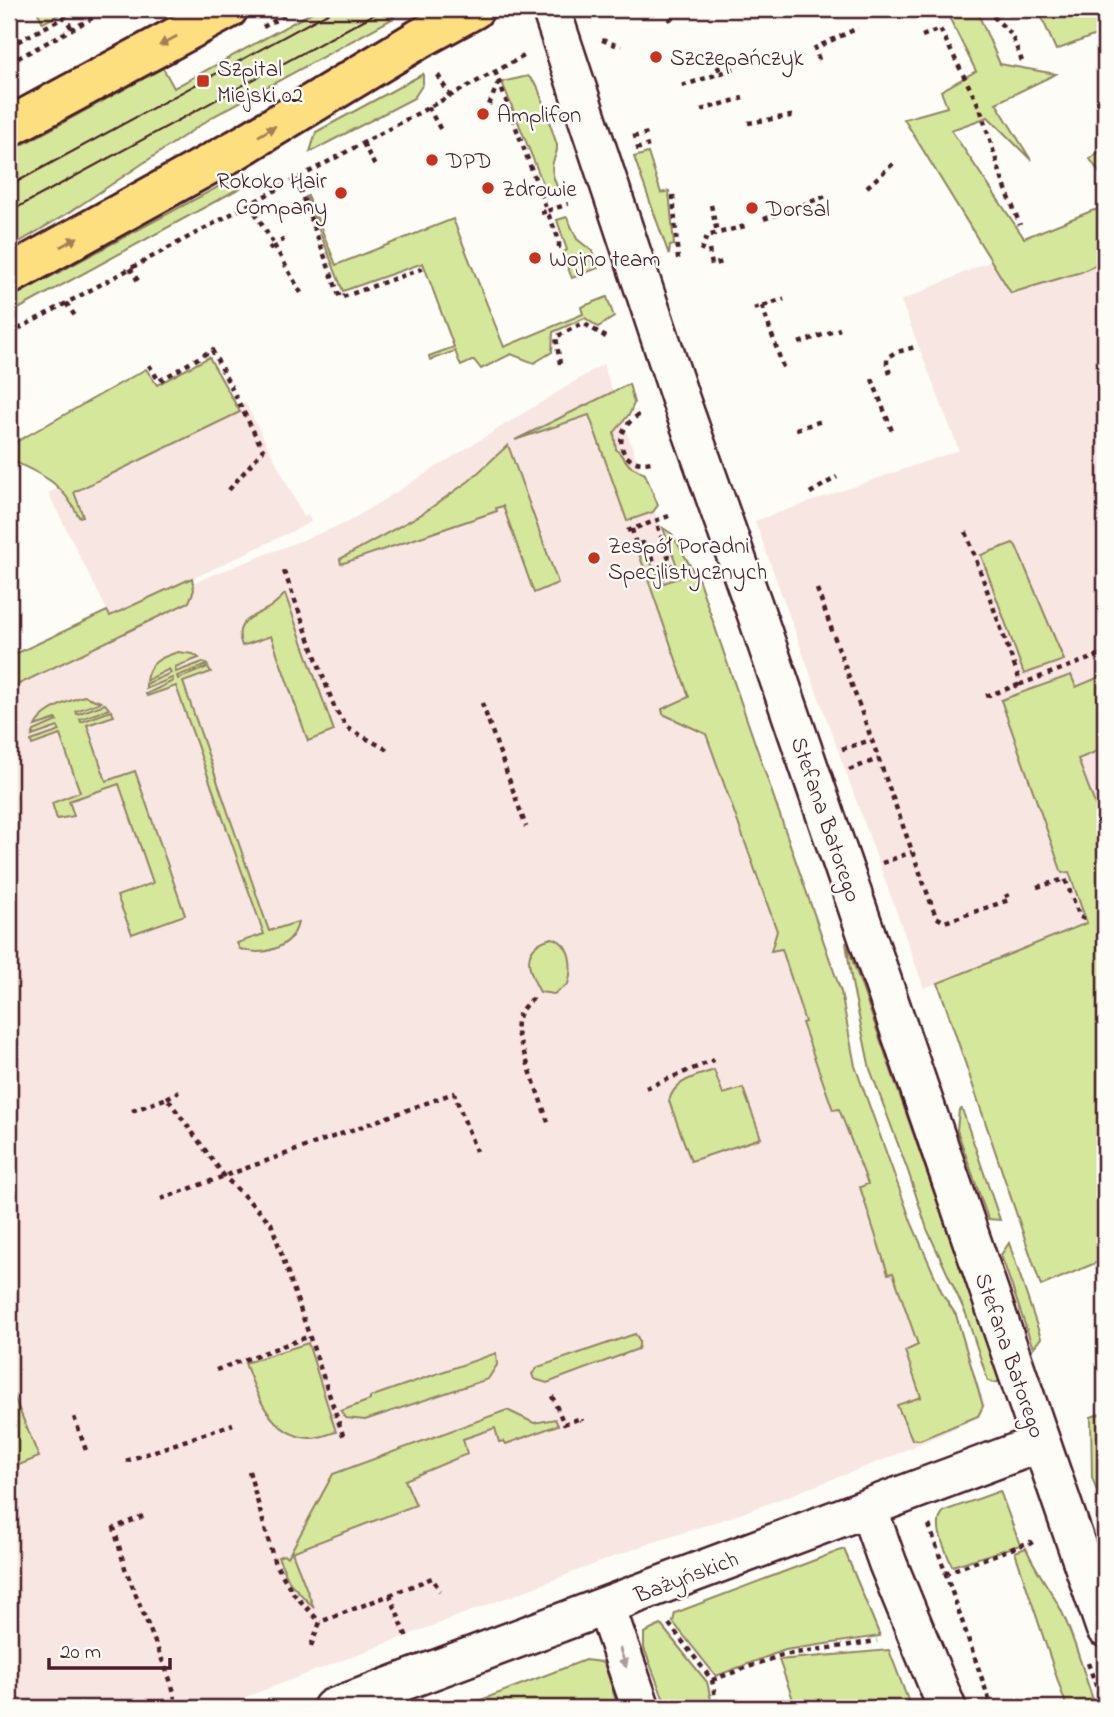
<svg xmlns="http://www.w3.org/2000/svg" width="1114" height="1717" font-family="'Indie Flower',sans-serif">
<rect width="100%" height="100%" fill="#fdfcf7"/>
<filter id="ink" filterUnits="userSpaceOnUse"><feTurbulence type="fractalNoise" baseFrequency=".0143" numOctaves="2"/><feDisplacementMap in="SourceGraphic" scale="14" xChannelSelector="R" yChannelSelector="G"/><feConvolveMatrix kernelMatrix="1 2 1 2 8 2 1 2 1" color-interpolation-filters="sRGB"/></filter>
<g filter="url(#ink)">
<g fill="#f8e6e2">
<polygon points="1064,234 1081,272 1105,261 1105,916 924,988 755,521 959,450 901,301 981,265"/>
<polygon points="603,364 924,1280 956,1319 985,1406 980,1417 881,1461 740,1514 642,1546 217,1708 9,1708 9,657 107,610 48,493 245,402 304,517 308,515 311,522 144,602 346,523"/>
</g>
<g fill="#d5e79b" stroke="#908363" stroke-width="2">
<polygon points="36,9 70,9 43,23"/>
<polygon points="318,9 388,9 394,18 214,116 70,212 9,248 9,152 163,68 174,88"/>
<polygon points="945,9 976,9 1000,64 1056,74 996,103 1031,160 988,117 951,130 1024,238 1094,210 1105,211 1105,261 1081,272 1011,293 904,119 947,107 941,91 976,71"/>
<polygon points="1038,9 1093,9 1102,27 1096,35 1056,50"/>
<polygon points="423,74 423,84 414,98 310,152 316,132"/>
<path d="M528,76L537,85L557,145C558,153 555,155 553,162C550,172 556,183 559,192L548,196L502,82Z"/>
<polygon points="1105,147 1105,173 1101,175 1090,159"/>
<polygon points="648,153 661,193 669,191 674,245 670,246 669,255 634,157"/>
<polygon points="227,182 240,188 9,314 9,299"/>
<polygon points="308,196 336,265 453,219 504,347 583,314 581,307 607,297 614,317 598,327 585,318 553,332 552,352 534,363 511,354 481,369 474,360 461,366 455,351 430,360 429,356 454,347 423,263 343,291 306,197"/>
<polygon points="567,217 577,239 592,251 598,268 572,278 562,253 567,250 557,220"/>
<path d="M209,357L240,412L74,492L83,516L79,517C60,480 44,476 9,459V446L146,369L157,385Z"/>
<polygon points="629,384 634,403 630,413 614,433 616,449 630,466 645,474 658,505 653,512 627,521 589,415 515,440"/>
<polygon points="508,445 558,583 534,593 503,506 496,508 497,511 341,564 340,559 422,514 469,481"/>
<polygon points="663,528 672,534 699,581 841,992 855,1066 912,1224 943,1295 956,1315 983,1406 978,1416 920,1440 912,1439 897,1405 921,1397 905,1351 918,1345 893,1273 888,1274 860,1187 868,1184 839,1109 833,1110 802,1023 805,1022 782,949 771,951 777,931 706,734 663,714 662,709 689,697 638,551 642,550 664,583 681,577"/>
<polygon points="1013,543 1016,546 1064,660 1024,674 981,555"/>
<polygon points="192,578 194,590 189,602 9,689 9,657 107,611 110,616"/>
<path d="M285,594L334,731L308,741L271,636L242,646C233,623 250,618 267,609C274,605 279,600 285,594Z"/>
<path d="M178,652L193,654L199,658L175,667L176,672L203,662L207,665L177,676L178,679L208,667L211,672L183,682L269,931L298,922C293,948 263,957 240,949L237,943L264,934L176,686L147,696L146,694L173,681L172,678L146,689V684L171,673L169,669L146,681C148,662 162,657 178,652Z"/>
<polygon points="1071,675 1076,687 1104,675 1105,677 1105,748 1078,759 1105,831 1105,1259 1041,1286 938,983 1087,923 1069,872 1062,873 1001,700"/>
<path d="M84,696L101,702L76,711L77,714L105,704L109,709L80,719L81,722L111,711L114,716L87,725L106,781L135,771L185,915L132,934L117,896L153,883L119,784L69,801L74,816L57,819L52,803L80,792L60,735L32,745L31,741L60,731L58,727L32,736L34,731L57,721L56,719L35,726C42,710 68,701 84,696Z"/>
<path d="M552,938C572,943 573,968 568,984L554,994L540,992C527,969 520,946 552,938Z"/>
<polygon points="846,942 1000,1381 994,1383 988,1381 966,1314 927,1229 908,1171 870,1069 852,983"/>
<path d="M714,1070L723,1094L743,1088L761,1138L691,1161L669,1101C674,1080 695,1077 714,1070Z"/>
<polygon points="962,1109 1000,1220 988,1219 957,1130 959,1110"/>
<polygon points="1009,1243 1041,1338 1033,1348 1001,1255"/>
<path d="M635,1334C640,1339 640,1343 638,1349L547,1383L534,1379L532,1374L538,1367Z"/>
<path d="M308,1343L336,1432C328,1434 317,1439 309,1438C270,1435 256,1393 245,1363Z"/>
<polygon points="496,1353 497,1365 488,1379 365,1420 346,1418 341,1411 370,1400 370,1397"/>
<polygon points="9,1385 39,1457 14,1467 9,1453"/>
<polygon points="507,1410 534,1423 555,1419 558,1425 506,1444 504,1441 499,1442 495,1428 463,1439 467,1454 405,1480 416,1505 292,1552 314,1608 290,1583 278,1557 283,1555 288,1557 333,1474"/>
<polygon points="1105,1412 1105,1515 1092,1477 1091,1417"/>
<path d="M1000,1491L1020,1545L952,1566C946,1550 931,1525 944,1511Z"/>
<path d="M1026,1548C1035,1570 1050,1588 1061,1610C1076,1641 1084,1676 1096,1708H1067L1015,1552Z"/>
<polygon points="844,1549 880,1636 785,1650 716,1676 673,1622 675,1613"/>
<polygon points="661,1625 707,1682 713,1708 667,1708 644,1648 644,1633"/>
<polygon points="889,1650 911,1708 796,1708 779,1660"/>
<polygon points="585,1660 601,1662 605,1666 616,1701 598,1708 460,1708"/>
</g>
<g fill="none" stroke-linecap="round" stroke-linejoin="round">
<g stroke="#4a1f2b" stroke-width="42">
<g id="minor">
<polyline points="551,9 681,401 756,613 1105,1628"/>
<polyline points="868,1508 888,1564 947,1708"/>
<polyline points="606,1607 641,1708"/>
<polyline points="332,1708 1041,1443"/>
</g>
</g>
<g stroke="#4a1f2b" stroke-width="44">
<g id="primary">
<polyline points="9,127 228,9"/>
<polyline points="9,275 237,149 419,39 474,9"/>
</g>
</g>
<g stroke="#4a1f2b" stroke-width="4.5" stroke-dasharray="5 5" stroke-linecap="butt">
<polyline points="665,9 671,21"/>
<polyline points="592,16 603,9"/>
<polyline points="993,16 1011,34 1022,61"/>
<polyline points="263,27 296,9"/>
<polyline points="922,36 940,29 980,108 1002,179 1020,225"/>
<polyline points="602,40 621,47"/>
<polyline points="9,46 65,17 72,29"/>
<polyline points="713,57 721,73"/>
<polyline points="819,60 815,48 858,28"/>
<polyline points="9,63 109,9"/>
<polyline points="495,71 547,211 568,204"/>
<polyline points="438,75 450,96"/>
<polyline points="682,86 739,67"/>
<polyline points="489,105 498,83"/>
<polyline points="428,107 442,132"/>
<polyline points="701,110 743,98"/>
<polyline points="748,123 796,115"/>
<polyline points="633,137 648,133"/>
<polyline points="363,143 376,168"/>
<polyline points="636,149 649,145"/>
<polyline points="296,179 340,298 424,268"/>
<polyline points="867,187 895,162"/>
<polyline points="673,195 678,259"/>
<polyline points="250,204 274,245 269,249"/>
<polyline points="711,205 717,232"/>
<polyline points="541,213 547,211 559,240 559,247 555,248"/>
<polyline points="764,219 829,195"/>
<polyline points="280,241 284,240"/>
<polyline points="274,245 301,293"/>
<polyline points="709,250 712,265 726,261"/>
<polyline points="701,251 707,236 745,226"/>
<polyline points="130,268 138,281"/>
<polyline points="66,303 75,316"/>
<polyline points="762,306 784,370"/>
<polyline points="754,309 784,299"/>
<polyline points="9,334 524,56"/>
<polyline points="799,343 840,329"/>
<polyline points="560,364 556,337 583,323 606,337"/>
<polyline points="149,365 159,381 212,350 263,450 228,491"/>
<polyline points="890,374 887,364 887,358 894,353 915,347"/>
<polyline points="872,379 892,431"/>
<path d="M639,415C611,430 617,469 651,462"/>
<polyline points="796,429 822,421"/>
<polyline points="810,493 837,477"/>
<polyline points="632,529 636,545 643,543 664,577 674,574 656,521"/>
<polyline points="627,531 669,516"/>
<polyline points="966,532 1021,684 1105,653"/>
<polyline points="284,571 335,709 347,728 388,750"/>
<polyline points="817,589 936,917 945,922 1009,900 1006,894"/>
<polyline points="986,696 1021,684"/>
<polyline points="482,703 526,827"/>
<polyline points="842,749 871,740"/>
<polyline points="849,770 878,759"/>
<polyline points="882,863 912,852"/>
<polyline points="1037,887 1065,879 1080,917 1085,919"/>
<path d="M533,998C521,1009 515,1016 517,1033L549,1125"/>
<polyline points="646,1088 714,1060"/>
<polyline points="167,1098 179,1091"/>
<polyline points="132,1111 167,1098 225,1177 271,1223 344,1438"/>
<polyline points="161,1199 454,1093 476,1151"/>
<polyline points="216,1370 310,1336"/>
<polyline points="552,1396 564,1424 581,1418 582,1421"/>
<polyline points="74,1417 87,1453"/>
<polyline points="126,1461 233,1424"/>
<polyline points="249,1471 274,1561 293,1593 320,1622"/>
<polyline points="143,1516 114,1528 125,1568 169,1677 174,1692 176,1708"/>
<polyline points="929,1525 992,1708"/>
<polyline points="945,1573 1030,1542 1032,1545"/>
<polyline points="390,1595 432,1578 440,1591"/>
<polyline points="669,1624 712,1680 717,1708"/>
<polyline points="311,1646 320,1622 390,1595 408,1640"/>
<polyline points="1088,1663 1104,1708"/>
<polyline points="712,1680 782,1655 877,1641"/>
</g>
<use href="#minor" stroke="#fdfcf7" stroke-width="37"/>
<use href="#primary" stroke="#fedf80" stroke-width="38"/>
<g stroke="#4a1f2b" stroke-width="2">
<polyline points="9,186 335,9"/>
<polyline points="9,212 384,9"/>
</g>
</g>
<defs><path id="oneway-solid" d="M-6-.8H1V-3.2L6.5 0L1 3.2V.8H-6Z" transform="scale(1.75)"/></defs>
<g fill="#a47f56">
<use href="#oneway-solid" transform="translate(168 41) rotate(152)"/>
<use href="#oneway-solid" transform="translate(267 131) rotate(-31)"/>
<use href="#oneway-solid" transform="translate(69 242) rotate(-29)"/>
</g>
<use fill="#ac999b" href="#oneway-solid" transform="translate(623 1658) rotate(71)"/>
</g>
<g fill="#c8321e" stroke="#fdfcf7" stroke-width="2.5">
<circle cx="656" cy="57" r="7"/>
<rect x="196" y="74" width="14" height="14" rx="3.5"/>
<circle cx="483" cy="114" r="7"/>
<circle cx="432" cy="160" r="7"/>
<circle cx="488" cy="188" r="7"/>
<circle cx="341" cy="193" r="7"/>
<circle cx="752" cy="208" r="7"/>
<circle cx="535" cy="258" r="7"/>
<circle cx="594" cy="558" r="7"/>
</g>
<g text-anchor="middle" stroke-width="5" stroke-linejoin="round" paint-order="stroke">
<g font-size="23" fill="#4a1f2b" stroke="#fdfcf7" text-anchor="start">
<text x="670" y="65">Szczepańczyk</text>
<text x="217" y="76">Szpital<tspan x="217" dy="26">Miejski 02</tspan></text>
<text x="497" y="122">Amplifon</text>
<text x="446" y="168">DPD</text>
<text x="327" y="188" text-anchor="end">Rokoko Hair<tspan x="327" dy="26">Company</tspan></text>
<text x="502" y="196">Zdrowie</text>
<text x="766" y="216">Dorsal</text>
<text x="549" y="266">Wojno team</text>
<text x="608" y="553">Zespół Poradni<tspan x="608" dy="26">Specjlistycznych</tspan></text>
</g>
<g font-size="23" fill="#4a1f2b" stroke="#fdfcf7">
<text transform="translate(827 819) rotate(71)" y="8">Stefana Batorego</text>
<text transform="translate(1011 1355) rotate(71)" y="8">Stefana Batorego</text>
<text transform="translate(686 1576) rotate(-21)" y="8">Bażyńskich</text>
</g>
</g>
<rect width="1114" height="1717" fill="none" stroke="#fdfcf7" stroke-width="35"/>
<rect x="18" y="18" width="1079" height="1682" fill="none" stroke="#4a1f2b" stroke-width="2.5" filter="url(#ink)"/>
<path d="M49 1658v10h121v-10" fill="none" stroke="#4a1f2b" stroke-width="3.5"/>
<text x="60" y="1658" font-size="21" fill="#4a1f2b" stroke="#fdfcf7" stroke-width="5" paint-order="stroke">20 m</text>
</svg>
